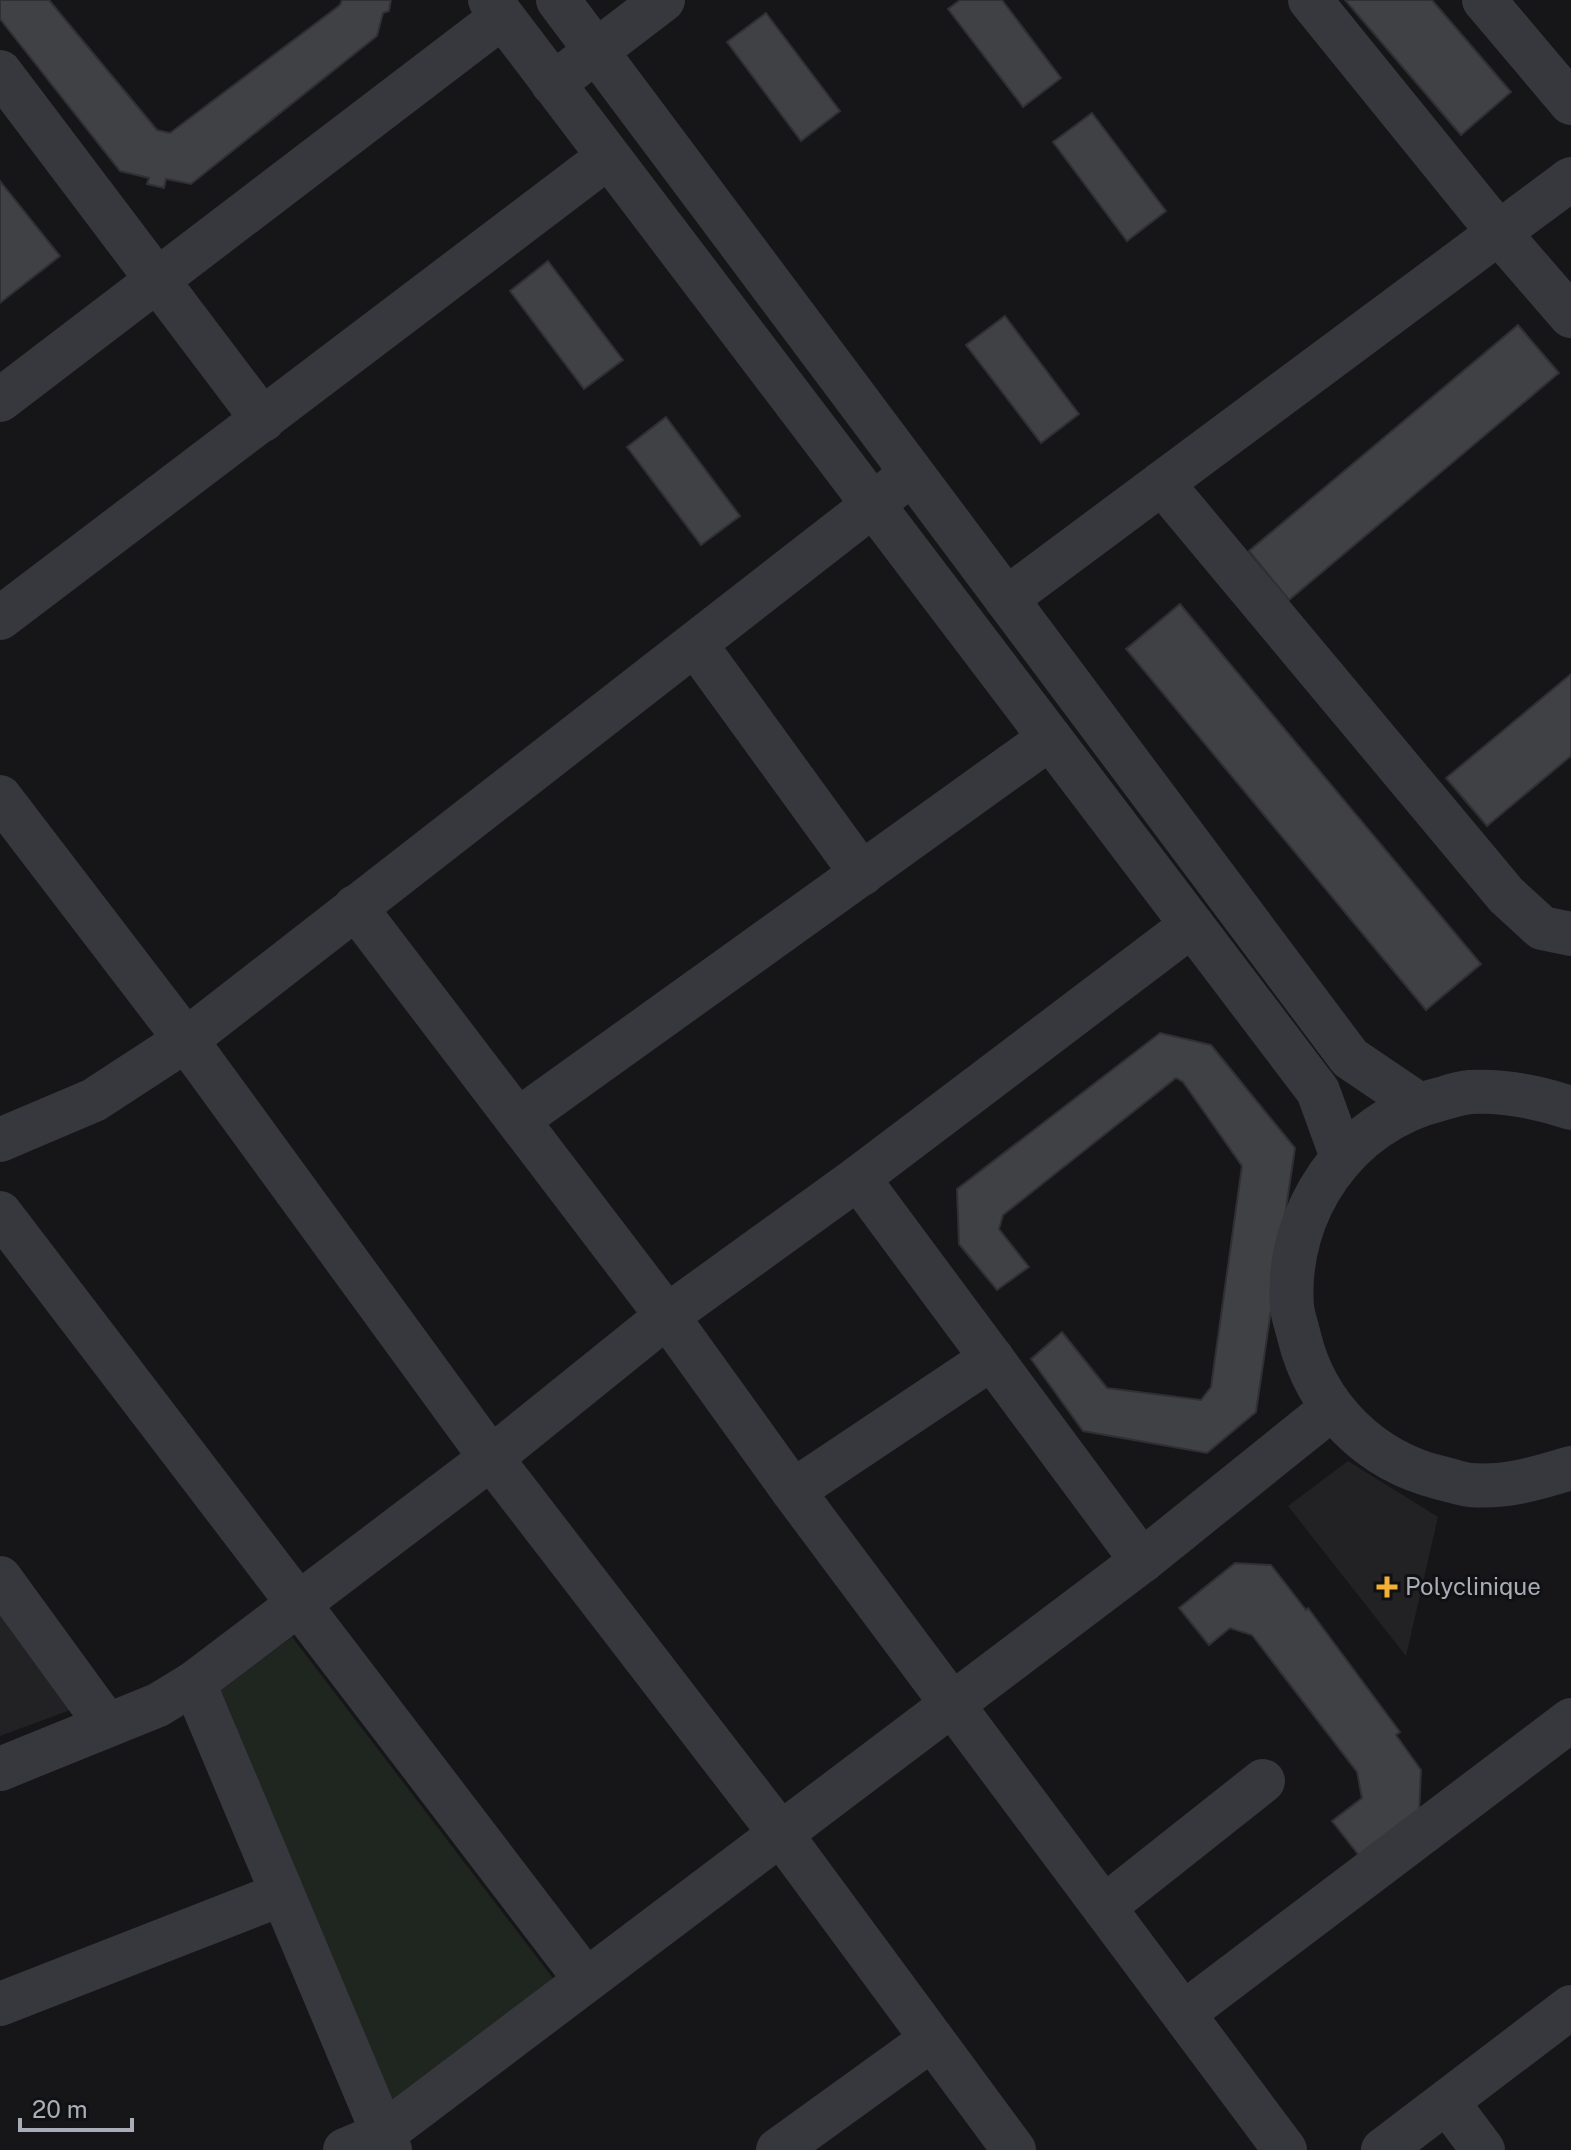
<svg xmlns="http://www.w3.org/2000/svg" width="1571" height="2150" font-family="'Public Sans',sans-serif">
<rect width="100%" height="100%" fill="#161618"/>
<g fill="#222225">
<polygon points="1348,1461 1438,1517 1406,1656 1288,1506"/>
<polygon points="0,1614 73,1709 0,1736"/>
</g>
<polygon fill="#1e261f" points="292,1637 555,1981 392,2103 221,1690"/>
<g fill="#404145" stroke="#303034" stroke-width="2">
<polygon points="0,0 49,0 157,130 170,133 340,5 342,0 391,0 389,11 383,13 377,36 191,184 166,179 164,188 147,184 149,178 120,171 0,19"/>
<polygon points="960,0 1002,0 1061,78 1023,107 948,9"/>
<polygon points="1345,0 1432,0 1511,92 1461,135"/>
<polygon points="766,13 840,111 801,141 727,42"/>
<polygon points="1092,113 1166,211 1127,241 1053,142"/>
<polygon points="0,181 60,256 0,303"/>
<polygon points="548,261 623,360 584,389 510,291"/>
<polygon points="1005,316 1079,414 1041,443 966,345"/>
<polygon points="1518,325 1559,373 1289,600 1249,551"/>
<polygon points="666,417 740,516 701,545 627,447"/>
<polygon points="1180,604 1481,964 1426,1010 1126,649"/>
<polygon points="1571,674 1571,756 1487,826 1446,778"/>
<polygon points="1160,1033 1211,1045 1295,1148 1256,1412 1207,1453 1083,1431 1031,1359 1062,1332 1107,1388 1201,1400 1211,1387 1242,1166 1183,1082 1176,1078 1003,1215 999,1229 1029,1267 997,1290 959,1244 957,1189"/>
<polygon points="1235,1563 1271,1565 1306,1610 1308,1608 1400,1732 1396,1735 1421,1770 1419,1814 1365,1863 1332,1821 1362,1798 1357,1772 1252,1635 1230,1628 1209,1645 1179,1608"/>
</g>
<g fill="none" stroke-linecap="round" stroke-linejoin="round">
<g stroke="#37383d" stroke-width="44">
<polyline points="1310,0 1499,233 1571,316"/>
<polyline points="1484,0 1571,103"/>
<polyline points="0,72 263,420"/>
<polyline points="553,84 663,0"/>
<polyline points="0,400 502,17"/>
<polyline points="1162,483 1506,895 1542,928 1571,934"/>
<polyline points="1006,599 1571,179"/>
<polyline points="0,618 608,157"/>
<polyline points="695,644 862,874"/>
<polyline points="0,797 186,1040 491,1458 780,1833 1014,2150"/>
<polyline points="355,907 667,1316 793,1491 1285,2150"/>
<polyline points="518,1120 1050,738"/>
<polyline points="0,1140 94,1100 186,1040 873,505 911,473"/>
<polyline points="858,1178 1142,1561"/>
<polyline points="0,1213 586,1980"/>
<polyline points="793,1491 992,1358"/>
<polyline points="0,1578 107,1725"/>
<polyline points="194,1683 390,2150"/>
<polyline points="0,1769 158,1705 194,1683 491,1458 667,1316 858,1178 1192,925"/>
<polyline points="1104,1907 1263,1781"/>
<polyline points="0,2004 282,1894"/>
<polyline points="1184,2013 1571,1720"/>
<polyline points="1447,2102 1483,2150"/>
<polyline points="345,2150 383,2134 1142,1561 1331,1409"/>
<polyline points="778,2150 932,2039"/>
<polyline points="1383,2150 1571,2007"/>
</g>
<g stroke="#37383d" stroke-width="44">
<polyline points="490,0 1318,1091 1342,1157"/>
<polyline points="558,0 1350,1058 1418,1104"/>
<path d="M1571,1108C1538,1097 1505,1090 1470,1092C1460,1093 1450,1096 1441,1099C1347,1121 1285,1212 1292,1307C1293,1317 1297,1327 1299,1336C1316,1407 1370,1461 1441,1478C1450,1480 1461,1484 1470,1485C1506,1488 1538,1478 1571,1468"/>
</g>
</g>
<path fill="#f2b134" stroke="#111113" stroke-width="3" d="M1383 1575h8v8h8v8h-8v8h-8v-8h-8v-8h8z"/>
<g text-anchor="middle" stroke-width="6" stroke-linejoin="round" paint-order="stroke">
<g font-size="24" fill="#a8adb8" stroke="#111113" text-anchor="start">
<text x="1405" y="1595">Polyclinique</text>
</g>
</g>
<path d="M20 2118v12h112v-12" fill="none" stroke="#a8adb8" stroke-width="4"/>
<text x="32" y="2118" font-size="24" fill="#a8adb8" stroke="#111113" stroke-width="6" paint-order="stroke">20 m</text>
</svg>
